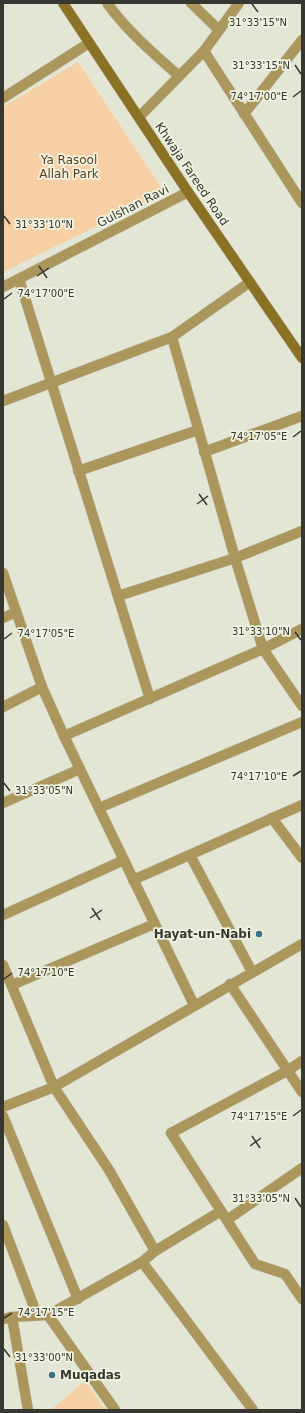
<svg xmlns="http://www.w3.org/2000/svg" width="305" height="1413" font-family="'DejaVu Sans',sans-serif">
<rect width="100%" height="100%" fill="#e4e6d5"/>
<g fill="#f7cfa4">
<polygon points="78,62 165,193 3,272 3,107"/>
<polygon points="85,1381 106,1410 51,1410"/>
</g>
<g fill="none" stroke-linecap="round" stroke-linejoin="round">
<g stroke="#c1c3b4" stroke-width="11">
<g id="minor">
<path d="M107,3C127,31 153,53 179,76"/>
<polyline points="191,3 219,30"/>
<polyline points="204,51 302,203"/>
<polyline points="3,98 89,43"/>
<polyline points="244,114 302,40"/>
<polyline points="139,117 204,51 239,3"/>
<polyline points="19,279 150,699"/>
<polyline points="172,337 235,558 263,649 302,706"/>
<polyline points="3,401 172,337 250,282"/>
<polyline points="204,452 302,416"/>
<polyline points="78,471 198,430"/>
<polyline points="3,573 42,687 64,736 194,1005"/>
<polyline points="118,596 235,558 302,531"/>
<polyline points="3,618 16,612"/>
<polyline points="3,707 42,687"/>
<polyline points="64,736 263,649 302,629"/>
<polyline points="3,803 80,769"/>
<polyline points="99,808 302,722"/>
<polyline points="272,818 302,858"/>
<polyline points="190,855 252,972"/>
<polyline points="133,880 302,805"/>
<polyline points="3,915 124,860"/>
<polyline points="3,965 54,1087 109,1170 155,1251"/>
<polyline points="230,984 302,1092"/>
<polyline points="12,985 154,924"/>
<polyline points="302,1061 287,1071 171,1133 255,1264 285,1274 302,1299"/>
<polyline points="3,1116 78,1299"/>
<polyline points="227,1220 302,1168"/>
<polyline points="3,1225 37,1315"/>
<polyline points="142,1262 168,1296 253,1410"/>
<polyline points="48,1315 115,1410"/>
<polyline points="12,1317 28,1410"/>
<polyline points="3,1319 12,1317 48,1315 142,1262 155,1251 221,1211"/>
</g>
</g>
<g stroke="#c1c3b4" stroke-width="11">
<g id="tertiary">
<polyline points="3,287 188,192"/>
<polyline points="3,1107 54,1087 302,944"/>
</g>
</g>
<g stroke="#c1c3b4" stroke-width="11">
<polyline id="secondary" points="63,3 188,192 302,358"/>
</g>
<use href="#minor" stroke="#ab975b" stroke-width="10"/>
<use href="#tertiary" stroke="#ab975b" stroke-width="10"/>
<use href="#secondary" stroke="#8a7123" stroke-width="10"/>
</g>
<path fill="none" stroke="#363730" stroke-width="1.5" d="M252,4L258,12M295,65L301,74M293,97L301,91M4,216L10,224M39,266L47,278M37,276L49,268M4,299L12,293M293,437L301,431M199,494L207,505M197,504L208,496M295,632L301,640M4,639L12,633M293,776L301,771M4,783L10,791M92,908L100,920M90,918L102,910M4,979L12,973M293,1116L301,1110M252,1136L260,1148M250,1146L261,1138M295,1198L301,1207M4,1318L12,1313M4,1349L10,1357"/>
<g fill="#367389" stroke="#f1f3e2" stroke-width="1.5">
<circle cx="259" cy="934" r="4"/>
<circle cx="52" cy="1375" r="4"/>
</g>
<g text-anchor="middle" stroke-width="3.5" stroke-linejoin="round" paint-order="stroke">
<g font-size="12" fill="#5a3e1e" stroke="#f1f3e2">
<text x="69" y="164">Ya Rasool<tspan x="69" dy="14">Allah Park</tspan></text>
</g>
<g font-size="12" fill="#363730" stroke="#f1f3e2">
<text transform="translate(192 174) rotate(56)" y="4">Khwaja Fareed Road</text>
<text transform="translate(133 206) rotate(-27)" y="4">Gulshan Ravi</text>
</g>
<g font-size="12" font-weight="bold" fill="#363730" stroke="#f1f3e2" text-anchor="end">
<text x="251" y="938">Hayat-un-Nabi</text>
<text x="60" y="1379" text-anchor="start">Muqadas</text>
</g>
</g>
<g font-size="10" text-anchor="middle" fill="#363730" stroke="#f1f3e2" stroke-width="3.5" stroke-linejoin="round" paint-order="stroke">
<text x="258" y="26">31°33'15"N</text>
<text x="261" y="69">31°33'15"N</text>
<text x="259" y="100">74°17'00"E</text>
<text x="44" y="228">31°33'10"N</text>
<text x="46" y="297">74°17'00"E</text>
<text x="259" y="440">74°17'05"E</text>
<text x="261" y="635">31°33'10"N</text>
<text x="46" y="637">74°17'05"E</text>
<text x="259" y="780">74°17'10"E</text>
<text x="44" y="794">31°33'05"N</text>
<text x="46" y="976">74°17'10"E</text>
<text x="259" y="1120">74°17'15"E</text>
<text x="261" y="1202">31°33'05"N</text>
<text x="46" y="1316">74°17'15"E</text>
<text x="44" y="1361">31°33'00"N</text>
</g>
<rect width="305" height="1413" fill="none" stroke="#363730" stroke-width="8"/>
</svg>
